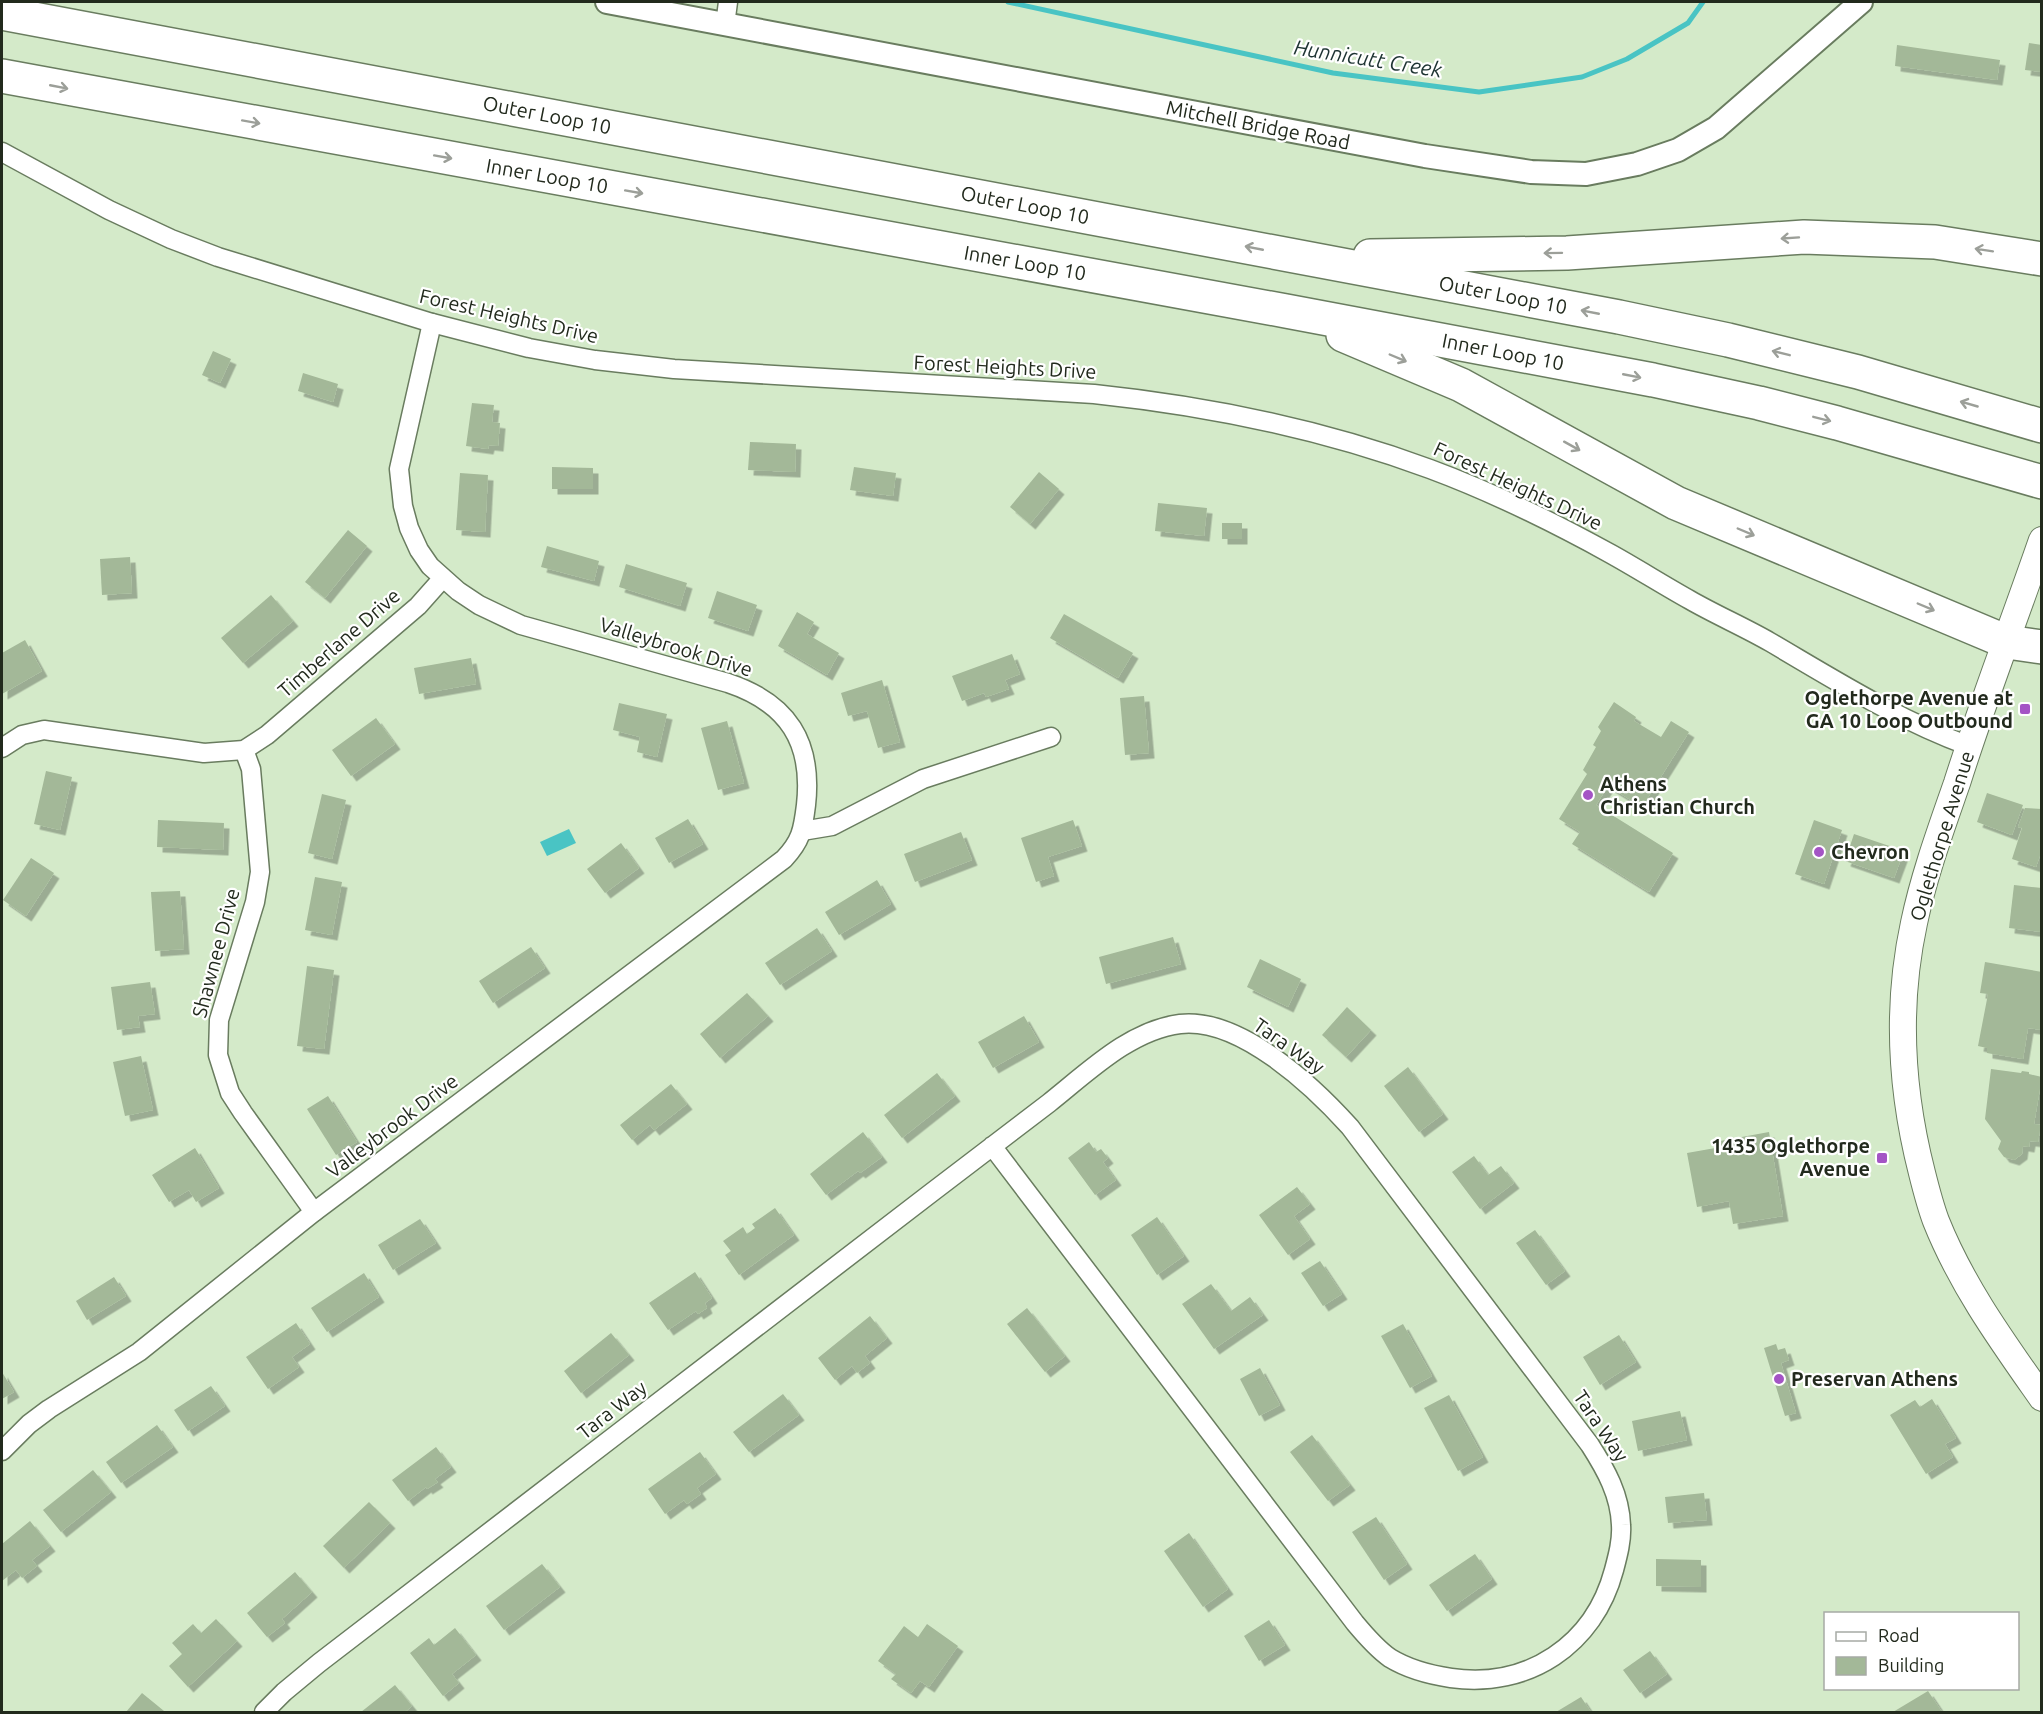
<svg xmlns="http://www.w3.org/2000/svg" width="2043" height="1714" font-family="Ubuntu,sans-serif">
<defs>
<filter id="shadow"><feDropShadow dx="5.5" dy="5.5" stdDeviation="0" flood-color="#0004"/></filter>
</defs>
<rect width="100%" height="100%" fill="#d4eac9"/>
<polygon fill="#49c4c4" points="569,829 576,843 547,856 540,842"/>
<g fill="none" stroke-linecap="round" stroke-linejoin="round">
<polyline stroke="#49c4c4" stroke-width="5" points="1008,2 1333,73 1479,92 1582,77 1627,59 1688,23 1703,2"/>
</g>
<g fill="#a3b898" filter="url(#shadow)">
<polygon points="2029,43 2042,45 2042,72 2025,70"/>
<polygon points="1897,45 2000,60 1997,80 1895,66"/>
<polygon points="213,351 231,359 220,383 202,375"/>
<polygon points="303,373 338,384 333,402 298,391"/>
<polygon points="472,403 494,405 492,422 500,423 498,446 489,445 488,449 466,446"/>
<polygon points="750,442 796,444 795,472 748,470"/>
<polygon points="552,467 593,468 593,489 552,489"/>
<polygon points="854,467 896,473 893,496 850,490"/>
<polygon points="1039,472 1059,489 1030,524 1010,507"/>
<polygon points="460,473 488,475 485,532 456,530"/>
<polygon points="1158,503 1207,508 1204,536 1155,531"/>
<rect x="1222" y="523" width="20" height="16"/>
<polygon points="348,530 367,546 325,598 305,582"/>
<polygon points="547,546 599,561 594,581 541,567"/>
<polygon points="130,557 132,593 102,595 100,559"/>
<polygon points="626,564 687,583 680,606 619,587"/>
<polygon points="717,591 757,605 748,631 708,618"/>
<polygon points="271,595 293,621 243,663 221,638"/>
<polygon points="797,612 814,622 807,634 839,653 827,675 778,646"/>
<polygon points="1064,614 1133,653 1118,678 1050,638"/>
<polygon points="25,640 42,671 2,694 2,653"/>
<polygon points="1012,654 1020,674 1005,680 1009,689 986,697 984,693 962,701 952,676"/>
<polygon points="471,658 476,684 419,694 414,668"/>
<polygon points="882,680 900,742 878,748 867,711 848,716 841,693"/>
<polygon points="1144,696 1149,753 1125,755 1120,698"/>
<polygon points="1614,702 1636,717 1634,721 1661,737 1671,721 1689,732 1642,807 1608,786 1596,805 1673,853 1649,892 1572,844 1580,832 1559,819 1587,774 1583,770 1596,747 1593,745 1601,731 1598,727"/>
<polygon points="619,703 667,714 657,757 637,752 640,737 613,730"/>
<polygon points="376,718 395,744 351,776 332,750"/>
<polygon points="727,721 744,783 718,790 701,728"/>
<polygon points="46,771 72,777 60,830 34,824"/>
<polygon points="1987,793 2023,805 2012,835 1977,822"/>
<polygon points="322,794 346,800 332,859 308,853"/>
<polygon points="2025,808 2042,809 2042,850 2036,867 2012,859 2022,828 2018,827"/>
<polygon points="688,819 703,844 669,863 655,838"/>
<polygon points="158,820 224,823 223,850 157,847"/>
<polygon points="1073,820 1082,846 1048,857 1054,876 1036,882 1021,838"/>
<polygon points="1814,820 1842,830 1824,884 1795,874"/>
<polygon points="961,832 972,860 915,882 904,854"/>
<polygon points="1854,834 1904,851 1894,878 1845,861"/>
<polygon points="621,843 639,868 605,893 587,869"/>
<polygon points="31,858 54,873 26,916 3,900"/>
<polygon points="315,877 342,882 332,935 305,930"/>
<polygon points="877,880 891,904 839,935 825,912"/>
<polygon points="2014,885 2042,888 2042,932 2009,928"/>
<polygon points="180,891 184,949 155,951 151,892"/>
<polygon points="817,928 832,951 780,985 765,963"/>
<polygon points="1173,937 1181,964 1106,984 1099,957"/>
<polygon points="531,947 545,968 493,1003 479,981"/>
<polygon points="1260,959 1301,979 1288,1007 1247,987"/>
<polygon points="1985,962 2042,972 2042,1030 2028,1028 2023,1059 1987,1053 1987,1048 1978,1046 1988,994 1980,993"/>
<polygon points="307,966 334,970 324,1049 297,1046"/>
<polygon points="150,982 155,1014 138,1016 140,1027 117,1030 111,987"/>
<polygon points="747,993 768,1016 720,1058 700,1034"/>
<polygon points="1347,1007 1371,1030 1346,1057 1322,1035"/>
<polygon points="1024,1016 1039,1042 993,1068 978,1042"/>
<polygon points="141,1056 153,1110 125,1116 113,1062"/>
<polygon points="1408,1067 1443,1114 1419,1132 1384,1086"/>
<polygon points="1991,1069 2021,1073 2022,1071 2029,1072 2029,1074 2042,1077 2034,1124 2041,1125 2038,1142 2030,1141 2029,1147 2023,1146 2022,1154 2014,1160 2004,1157 1998,1149 2001,1141 1985,1119"/>
<polygon points="937,1073 955,1096 902,1138 884,1115"/>
<polygon points="671,1084 687,1104 654,1130 650,1125 632,1140 620,1125"/>
<polygon points="328,1096 357,1142 336,1155 307,1109"/>
<polygon points="863,1132 882,1157 860,1173 858,1171 826,1195 810,1174"/>
<polygon points="1769,1132 1783,1216 1733,1224 1729,1201 1697,1207 1687,1153 1721,1147 1720,1141"/>
<polygon points="1089,1142 1096,1152 1101,1149 1108,1158 1103,1162 1116,1180 1095,1195 1068,1158"/>
<polygon points="195,1148 219,1188 196,1202 189,1190 169,1202 152,1175"/>
<polygon points="1474,1156 1488,1175 1501,1166 1514,1183 1480,1209 1452,1172"/>
<polygon points="1297,1187 1310,1204 1294,1216 1310,1239 1288,1255 1259,1215"/>
<polygon points="775,1208 794,1235 739,1275 725,1255 731,1251 723,1241 743,1227 747,1234 755,1228 752,1224"/>
<polygon points="1157,1217 1184,1256 1157,1275 1131,1235"/>
<polygon points="420,1219 436,1243 393,1270 378,1245"/>
<polygon points="1535,1230 1565,1271 1546,1285 1516,1243"/>
<polygon points="1320,1261 1342,1294 1323,1306 1301,1273"/>
<polygon points="695,1272 712,1298 705,1303 707,1308 698,1314 696,1311 668,1330 649,1303"/>
<polygon points="364,1273 379,1297 327,1332 311,1308"/>
<polygon points="114,1277 126,1296 87,1320 76,1301"/>
<polygon points="1211,1284 1231,1311 1250,1297 1263,1315 1214,1349 1182,1304"/>
<polygon points="1027,1308 1065,1356 1045,1372 1007,1324"/>
<polygon points="870,1316 887,1338 865,1356 870,1363 857,1373 852,1366 835,1380 818,1358"/>
<polygon points="296,1323 310,1344 292,1357 299,1367 268,1389 246,1357"/>
<polygon points="1403,1324 1432,1376 1410,1388 1381,1336"/>
<polygon points="611,1333 629,1355 581,1393 564,1371"/>
<polygon points="1619,1335 1636,1362 1600,1385 1583,1357"/>
<polygon points="1776,1344 1778,1350 1785,1348 1789,1360 1781,1363 1796,1413 1785,1416 1764,1348"/>
<polygon points="1260,1368 1280,1405 1259,1416 1240,1379"/>
<polygon points="2,1372 14,1392 2,1399"/>
<polygon points="211,1386 225,1406 188,1431 174,1410"/>
<polygon points="783,1394 799,1415 749,1452 733,1432"/>
<polygon points="1449,1395 1483,1457 1458,1471 1424,1408"/>
<polygon points="1932,1399 1956,1438 1945,1444 1953,1457 1926,1474 1890,1415 1915,1400 1920,1407"/>
<polygon points="1680,1411 1687,1440 1638,1451 1632,1421"/>
<polygon points="157,1425 173,1447 121,1483 106,1462"/>
<polygon points="1312,1435 1350,1485 1328,1501 1290,1452"/>
<polygon points="436,1447 451,1467 435,1479 438,1482 427,1489 426,1487 408,1501 392,1480"/>
<polygon points="700,1452 716,1474 697,1488 701,1494 687,1504 684,1500 665,1514 648,1489"/>
<polygon points="93,1470 111,1492 61,1532 43,1510"/>
<polygon points="1704,1493 1707,1520 1668,1523 1665,1497"/>
<polygon points="369,1502 390,1523 344,1568 323,1546"/>
<polygon points="1376,1517 1407,1564 1384,1580 1352,1532"/>
<polygon points="30,1521 50,1546 32,1560 37,1566 22,1578 16,1570 2,1581 2,1544"/>
<polygon points="1189,1533 1228,1589 1203,1607 1164,1551"/>
<polygon points="1475,1554 1492,1579 1447,1611 1429,1585"/>
<polygon points="1656,1559 1701,1560 1701,1587 1656,1586"/>
<polygon points="542,1564 560,1587 504,1630 486,1606"/>
<polygon points="295,1572 312,1592 282,1619 285,1623 267,1637 247,1613"/>
<polygon points="216,1619 237,1641 188,1687 169,1666 182,1654 172,1643 193,1624 201,1633"/>
<polygon points="1269,1620 1285,1645 1259,1661 1244,1636"/>
<polygon points="927,1624 958,1646 929,1687 920,1681 911,1693 891,1679 896,1674 878,1661 904,1626 918,1637"/>
<polygon points="455,1628 476,1655 452,1674 459,1683 443,1696 410,1653 429,1638 434,1645"/>
<polygon points="1650,1651 1667,1674 1640,1693 1623,1670"/>
<polygon points="395,1685 412,1706 405,1712 361,1712"/>
<polygon points="1928,1691 1942,1712 1893,1712"/>
<polygon points="142,1693 164,1711 163,1712 126,1712"/>
<polygon points="1581,1697 1591,1712 1556,1712"/>
</g>
<g fill="none" stroke-linecap="round" stroke-linejoin="round">
<g stroke="#697c5f" stroke-width="21">
<g id="minor">
<polyline points="725,25 728,2"/>
<path d="M2,152L109,210L171,239L218,257L432,323L529,348L595,360L674,369L1094,394C1208,406 1322,429 1430,469C1492,492 1553,522 1611,554C1638,569 1663,585 1690,600C1716,615 1744,627 1770,642C1835,680 1898,720 1969,746"/>
<polyline points="2,748 22,735 44,730 204,753 244,750 267,735 418,606 442,579"/>
<polyline points="244,750 251,769 260,872 255,902 219,1020 218,1055 230,1093 243,1113 314,1212"/>
<polyline points="802,831 832,826 923,779 1051,737"/>
<path d="M2,1451L29,1424L49,1409L139,1352L314,1212L784,859C801,841 803,830 806,805C813,742 788,703 728,683L521,625L479,605L458,591L430,566L419,550L409,528L403,506L399,469L432,323"/>
<path d="M264,1712L284,1692L319,1663C523,1506 727,1350 931,1193C970,1163 1010,1133 1049,1103C1087,1073 1130,1030 1180,1024C1240,1017 1313,1086 1350,1127L1590,1445C1606,1470 1620,1495 1621,1525C1622,1540 1618,1555 1614,1570C1594,1645 1528,1689 1451,1678C1431,1675 1408,1669 1390,1658C1377,1649 1365,1635 1355,1623L992,1146"/>
</g>
</g>
<g stroke="#697c5f" stroke-width="26">
<polyline id="tertiary" points="607,2 1425,156 1531,172 1586,174 1637,164 1678,150 1716,128 1861,2"/>
</g>
<g stroke="#697c5f" stroke-width="28">
<path id="secondary" d="M2042,540C2014,621 1983,701 1957,783C1941,829 1924,875 1914,923C1896,1006 1901,1091 1922,1173C1926,1189 1930,1205 1936,1221C1962,1286 2002,1341 2042,1398"/>
</g>
<g stroke="#697c5f" stroke-width="36">
<g id="motorway">
<polyline points="2,13 1619,317 1728,340 1858,372 2042,426"/>
<polyline points="2,76 1286,311 1653,380 1759,403 1837,423 2042,482"/>
<polyline points="1370,256 1567,253 1804,237 1935,242 2042,259"/>
<polyline points="1343,335 1461,385 1676,503 2007,642 2042,647"/>
</g>
</g>
<use href="#minor" stroke="#fff" stroke-width="18"/>
<use href="#tertiary" stroke="#fff" stroke-width="22"/>
<use href="#secondary" stroke="#fff" stroke-width="26"/>
<use href="#motorway" stroke="#fff" stroke-width="33"/>
</g>
<defs><path id="oneway-shaft" d="M-6 0H5M1.5-3L5.5 0L1.5 3" fill="none" stroke-width="1.6" stroke-linecap="round" stroke-linejoin="round" transform="scale(1.5)"/></defs>
<g stroke="#9c9f99">
<use href="#oneway-shaft" transform="translate(59 87) rotate(11)"/>
<use href="#oneway-shaft" transform="translate(251 122) rotate(10)"/>
<use href="#oneway-shaft" transform="translate(443 157) rotate(10)"/>
<use href="#oneway-shaft" transform="translate(634 192) rotate(10)"/>
<use href="#oneway-shaft" transform="translate(1790 238) rotate(176)"/>
<use href="#oneway-shaft" transform="translate(1254 248) rotate(-169)"/>
<use href="#oneway-shaft" transform="translate(1984 250) rotate(-171)"/>
<use href="#oneway-shaft" transform="translate(1553 253) rotate(179)"/>
<use href="#oneway-shaft" transform="translate(1590 312) rotate(-169)"/>
<use href="#oneway-shaft" transform="translate(1781 353) rotate(-166)"/>
<use href="#oneway-shaft" transform="translate(1398 358) rotate(23)"/>
<use href="#oneway-shaft" transform="translate(1632 376) rotate(11)"/>
<use href="#oneway-shaft" transform="translate(1969 404) rotate(-164)"/>
<use href="#oneway-shaft" transform="translate(1822 419) rotate(14)"/>
<use href="#oneway-shaft" transform="translate(1572 446) rotate(29)"/>
<use href="#oneway-shaft" transform="translate(1746 532) rotate(23)"/>
<use href="#oneway-shaft" transform="translate(1926 607) rotate(23)"/>
</g>
<g fill="#a454c5" stroke="#fff" stroke-width="2">
<rect x="2019" y="703" width="12" height="12" rx="3"/>
<circle cx="1588" cy="795" r="6"/>
<circle cx="1819" cy="852" r="6"/>
<rect x="1876" y="1152" width="12" height="12" rx="3"/>
<circle cx="1779" cy="1379" r="6"/>
</g>
<g text-anchor="middle" stroke-width="4.5" stroke-linejoin="round" paint-order="stroke">
<g font-size="20" fill="#222a1d" stroke="#fff">
<text transform="translate(547 115) rotate(11)" y="7">Outer Loop 10</text>
<text transform="translate(1258 125) rotate(11)" y="7">Mitchell Bridge Road</text>
<text transform="translate(547 176) rotate(10)" y="7">Inner Loop 10</text>
<text transform="translate(1025 205) rotate(11)" y="7">Outer Loop 10</text>
<text transform="translate(1025 263) rotate(10)" y="7">Inner Loop 10</text>
<text transform="translate(1503 295) rotate(11)" y="7">Outer Loop 10</text>
<text transform="translate(509 316) rotate(13)" y="7">Forest Heights Drive</text>
<text transform="translate(1503 352) rotate(11)" y="7">Inner Loop 10</text>
<text transform="translate(1005 367) rotate(3)" y="7">Forest Heights Drive</text>
<text transform="translate(1518 486) rotate(25)" y="7">Forest Heights Drive</text>
<text transform="translate(339 643) rotate(-41)" y="7">Timberlane Drive</text>
<text transform="translate(676 647) rotate(17)" y="7">Valleybrook Drive</text>
<text transform="translate(1942 836) rotate(-73)" y="7">Oglethorpe Avenue</text>
<text transform="translate(216 953) rotate(-75)" y="7">Shawnee Drive</text>
<text transform="translate(1289 1046) rotate(35)" y="7">Tara Way</text>
<text transform="translate(392 1126) rotate(-37)" y="7">Valleybrook Drive</text>
<text transform="translate(612 1410) rotate(-38)" y="7">Tara Way</text>
<text transform="translate(1601 1426) rotate(56)" y="7">Tara Way</text>
</g>
<g font-size="20" font-weight="bold" fill="#222a1d" stroke="#fff" text-anchor="start">
<text x="2013" y="705" text-anchor="end">Oglethorpe Avenue at<tspan x="2013" dy="23">GA 10 Loop Outbound</tspan></text>
<text x="1600" y="791">Athens<tspan x="1600" dy="23">Christian Church</tspan></text>
<text x="1831" y="859">Chevron</text>
<text x="1870" y="1153" text-anchor="end">1435 Oglethorpe<tspan x="1870" dy="23">Avenue</tspan></text>
<text x="1791" y="1386">Preservan Athens</text>
</g>
<g font-size="21" font-style="italic" fill="#1d3332" stroke="#fff">
<text transform="translate(1368 59) rotate(9)" y="7">Hunnicutt Creek</text>
</g>
</g>
<rect width="2043" height="1714" fill="none" stroke="#222a1d" stroke-width="6"/>
<rect x="1824" y="1612" width="195" height="78" fill="#ffffff" stroke="#a7aaa5" stroke-width="1.5"/>
<rect x="1836" y="1632" width="30" height="9" fill="#ffffff" stroke="#a7aaa5" stroke-width="1.5"/>
<text x="1878" y="1642" font-size="18" fill="#222a1d">Road</text>
<rect x="1836" y="1657" width="30" height="18" fill="#a3b898" stroke="#a7aaa5" stroke-width="1.5"/>
<text x="1878" y="1672" font-size="18" fill="#222a1d">Building</text>
</svg>
